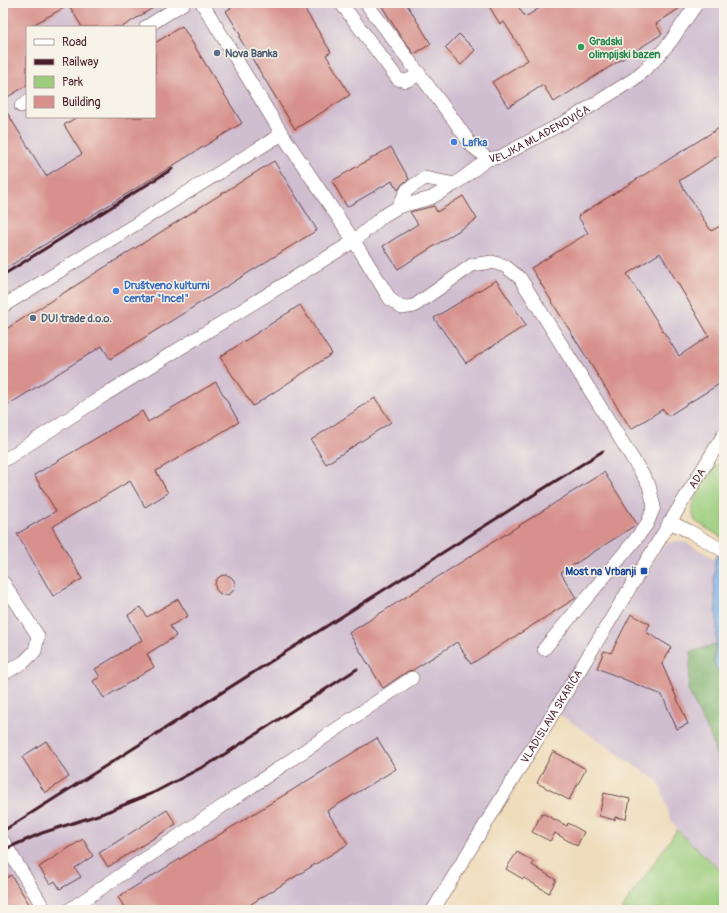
<svg xmlns="http://www.w3.org/2000/svg" width="727" height="913" font-family="Pangolin,sans-serif">
<rect width="100%" height="100%" fill="#f7f3e8"/>
<filter id="ink" filterUnits="userSpaceOnUse"><feTurbulence type="fractalNoise" baseFrequency=".025" numOctaves="2"/><feDisplacementMap in="SourceGraphic" scale="8" xChannelSelector="R" yChannelSelector="G"/><feConvolveMatrix kernelMatrix="1 2 1 2 8 2 1 2 1" color-interpolation-filters="sRGB"/></filter>
<filter id="wash" filterUnits="userSpaceOnUse"><feTurbulence type="fractalNoise" baseFrequency=".012" numOctaves="4" result="noise"/><feDisplacementMap in="SourceGraphic" scale="16" xChannelSelector="R" yChannelSelector="G"/><feGaussianBlur stdDeviation="0.9" result="paint"/><feColorMatrix in="noise" values="0 0 0 0 0 0 0 0 0 0 0 0 0 0 0 0 0 1.4 0 .05"/><feComposite in="paint" operator="in"/></filter>
<g filter="url(#wash)">
<rect width="100%" height="100%" fill="#efdcba"/>
<g fill="#cfbdd0" fill-rule="evenodd">
<path d="M3,3H724V434L433,910H3ZM27,27H155V117H27Z"/>
<polygon points="676,541 683,541 715,559 714,582 717,622 716,644 691,652 698,712 710,735 724,777 724,874 677,830 670,817 659,782 559,714 661,549 665,544"/>
</g>
<g fill="#9bcd7d" stroke="#727654">
<path d="M724,454V539L695,521C693,516 692,511 693,506C696,491 715,468 724,454Z"/>
<polygon points="677,830 724,874 724,910 621,910"/>
</g>
<polygon fill="#7cb06c" stroke="#63684c" points="716,644 714,662 724,685 724,777 710,735 698,712 688,690 691,652"/>
<polygon fill="#7cb2eb" stroke="#63688b" points="724,543 724,685 714,662 716,644 717,622 714,582 715,559"/>
<g id="blocks">
<g fill="#d7908b" fill-rule="evenodd">
<polygon points="3,3 161,3 122,27 82,27 69,5 29,27 27,27 27,85 3,100"/>
<polygon points="239,3 301,3 331,52 326,55 350,95 295,129 239,37 241,36 226,11"/>
<polygon points="380,3 406,3 431,44 414,54 397,31"/>
<polygon points="487,3 516,3 525,17 548,3 687,3 656,24 662,34 554,102 543,85 508,107 492,82 528,60 504,22 500,24"/>
<polygon points="182,26 242,123 3,270 3,106 46,176 82,154 64,125 77,117 155,117 155,43"/>
<polygon points="459,34 475,50 461,65 445,48"/>
<path d="M724,125V152L679,181L711,231L724,224V381L668,416L663,409L631,429L531,268L588,233L578,216ZM660,253L709,336L679,356L627,274Z"/>
<polygon points="391,147 409,179 402,184 398,190 392,181 347,207 332,181"/>
<polygon points="274,161 317,230 110,359 102,346 3,408 3,331"/>
<polygon points="463,196 477,219 398,269 383,246 418,224 410,212 434,206 437,212"/>
<polygon points="496,280 526,325 466,363 434,318"/>
<polygon points="300,305 332,354 253,406 220,357"/>
<polygon points="216,382 239,422 156,471 168,493 145,507 130,481 52,527 82,579 53,596 17,534 56,511 34,475 142,411 148,422"/>
<polygon points="375,398 391,422 326,464 311,440"/>
<polygon points="604,472 637,524 561,573 576,598 471,664 457,642 413,670 408,671 383,688 349,633"/>
<circle cx="225" cy="585" r="10"/>
<polygon points="178,599 188,616 170,626 176,636 147,654 154,667 104,698 93,681 100,677 95,669 142,640 128,615 141,607 147,617"/>
<polygon points="631,614 650,624 646,632 671,647 662,664 688,724 677,729 662,695 597,668 604,651 611,653"/>
<polygon points="377,738 396,769 327,811 348,844 251,904 254,910 126,910 118,897"/>
<polygon points="46,741 69,777 45,793 22,757"/>
<polygon points="553,751 586,769 569,800 537,783"/>
<polygon points="604,793 630,799 626,819 615,817 615,820 599,816"/>
<polygon points="167,810 176,824 108,867 99,853"/>
<polygon points="542,813 567,826 568,823 584,832 577,846 555,833 550,841 532,832"/>
<polygon points="83,839 93,856 75,868 81,877 60,889 55,881 50,884 39,867"/>
<polygon points="517,852 534,862 532,865 556,880 549,893 524,878 523,879 506,869"/>
<polygon points="11,875 33,910 3,910 3,880"/>
</g>
</g>
</g>
<g filter="url(#ink)">
<use href="#blocks" fill-opacity="0" stroke="#633b40" stroke-width="1"/>
<g fill="none" stroke-linecap="round" stroke-linejoin="round">
<g stroke="#633b40" stroke-width="14">
<g id="minor">
<polyline points="202,3 282,134"/>
<polyline points="341,3 398,79 405,81 411,79 419,73"/>
<path id="s1" d="M366,3L453,119L472,146L488,159L500,157L574,117L634,79L654,61L671,41L697,3"/>
<polyline points="146,27 184,3"/>
<polyline points="21,106 27,102"/>
<polyline points="398,207 407,190 425,178 455,184"/>
<polyline points="3,306 282,134 354,241 390,299 402,308 414,306 472,265 492,262 505,266 520,278 649,485 654,507 647,524 635,540 544,649"/>
<polyline points="3,461 106,394 354,241 383,216 398,207 431,198 455,184 488,159"/>
<polyline points="669,522 689,531 724,551"/>
<polyline points="3,582 38,636 35,651 24,662 3,674"/>
<polyline points="3,841 45,910"/>
<polyline points="69,910 412,678"/>
<path id="s2" d="M433,910L724,434"/>
</g>
</g>
<use href="#minor" stroke="#fff" stroke-width="13"/>
<g stroke="#4a1f2b" stroke-width="3">
<polyline points="3,275 172,169"/>
<polyline points="3,831 603,451"/>
<polyline points="3,850 42,833 104,813 153,793 214,761 357,669"/>
</g>
</g>
</g>
<circle fill="#2e9e5b" stroke="#f7f3e8" stroke-width="1.5" cx="581" cy="47" r="4"/>
<g fill="#5c6f8a" stroke="#f7f3e8" stroke-width="1.5">
<circle cx="217" cy="53" r="4"/>
<circle cx="33" cy="318" r="4"/>
</g>
<g fill="#3f7fe0" stroke="#f7f3e8" stroke-width="1.5">
<circle cx="454" cy="142" r="4"/>
<circle cx="116" cy="291" r="4"/>
</g>
<rect fill="#1a4fb4" stroke="#f7f3e8" stroke-width="1.5" x="640" y="567" width="8" height="8" rx="2"/>
<g text-anchor="middle" stroke-width="3" stroke-linejoin="round" paint-order="stroke">
<g font-size="11" font-weight="bold" fill="#27864d" stroke="#f7f3e8" text-anchor="start">
<text x="589" y="45">Gradski<tspan x="589" dy="13">olimpijski bazen</tspan></text>
</g>
<g font-size="11" font-weight="bold" fill="#4e5e75" stroke="#f7f3e8" text-anchor="start">
<text x="225" y="57">Nova Banka</text>
<text x="41" y="322">DUI trade d.o.o.</text>
</g>
<g font-size="11" fill="#4a1f2b" stroke="#f7f3e8">
<text dy="4" stroke="none"><textPath href="#s1" startOffset="256">VELJKA MLAĐENOVIĆA</textPath></text>
<text dy="4" stroke="none"><textPath href="#s2" startOffset="506">ADA</textPath></text>
<text dy="4" stroke="none"><textPath href="#s2" startOffset="227">VLADISLAVA SKARIĆA</textPath></text>
</g>
<g font-size="11" font-weight="bold" fill="#366cbe" stroke="#f7f3e8" text-anchor="start">
<text x="462" y="146">Lafka</text>
<text x="124" y="289">Društveno kulturni<tspan x="124" dy="13">centar "Incel"</tspan></text>
</g>
<g font-size="11" font-weight="bold" fill="#164399" stroke="#f7f3e8" text-anchor="end">
<text x="636" y="575">Most na Vrbanji</text>
</g>
</g>
<rect width="727" height="913" fill="none" stroke="#f7f3e8" stroke-width="16"/>
<rect x="26" y="26" width="130" height="92" fill="#f7f3e8" stroke="#b29e9c"/>
<rect x="34" y="39" width="20" height="6" fill="#ffffff" stroke="#b29e9c"/>
<text x="62" y="46" font-size="12" fill="#4a1f2b">Road</text>
<rect x="34" y="59" width="20" height="6" fill="#4a1f2b" stroke="#b29e9c"/>
<text x="62" y="66" font-size="12" fill="#4a1f2b">Railway</text>
<rect x="34" y="76" width="20" height="12" fill="#9bcd7d" stroke="#b29e9c"/>
<text x="62" y="86" font-size="12" fill="#4a1f2b">Park</text>
<rect x="34" y="96" width="20" height="12" fill="#d7908b" stroke="#b29e9c"/>
<text x="62" y="106" font-size="12" fill="#4a1f2b">Building</text>
</svg>
